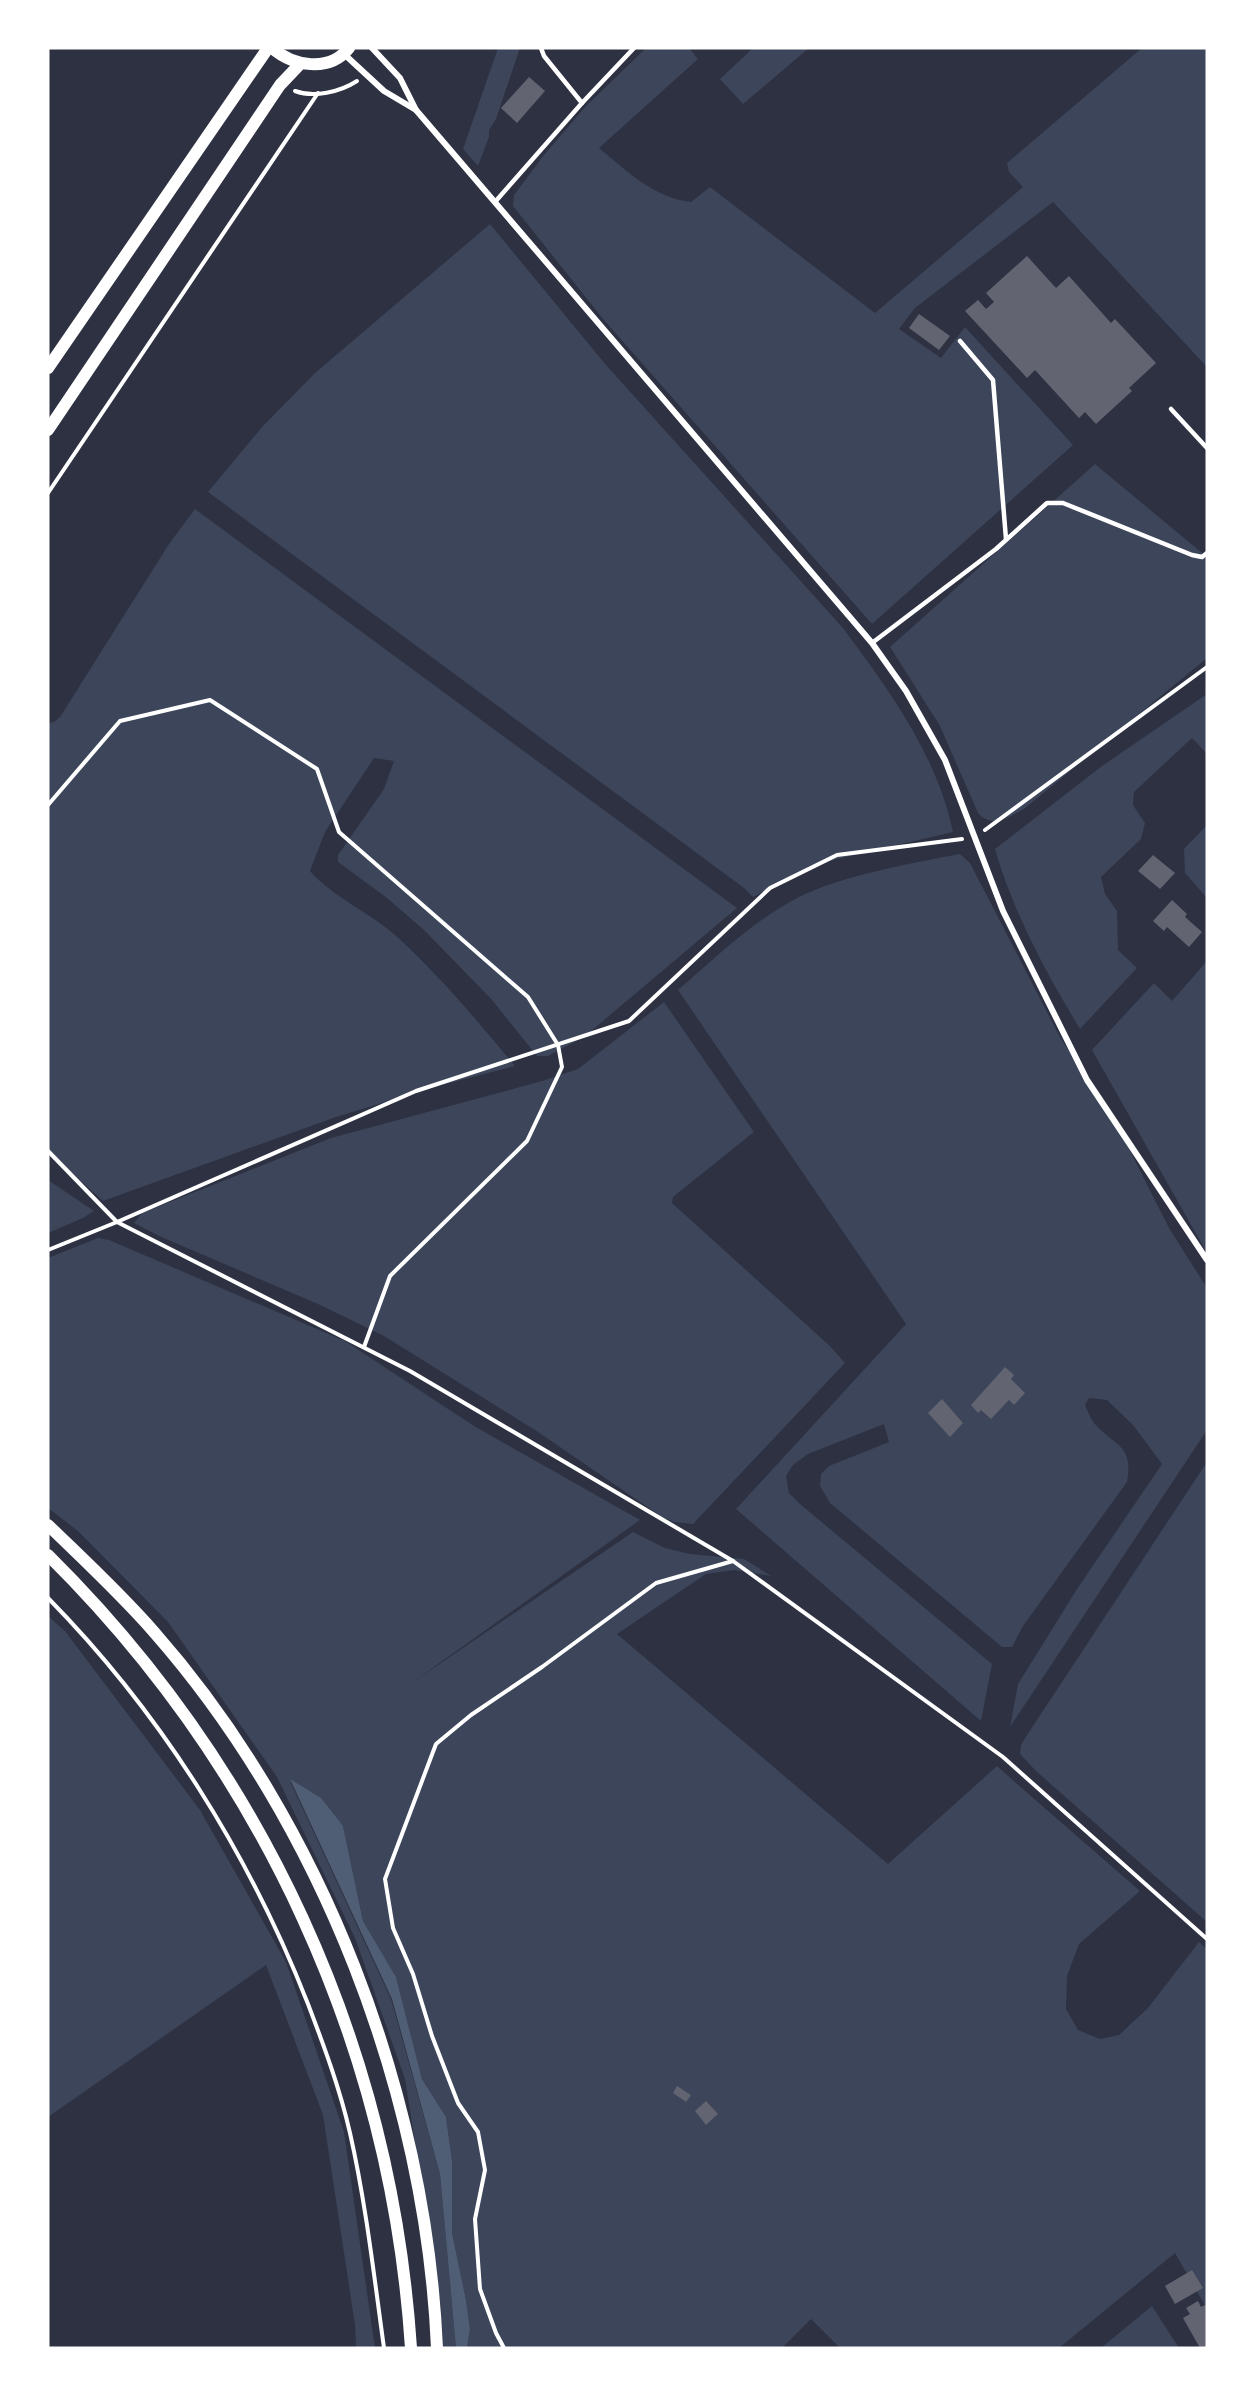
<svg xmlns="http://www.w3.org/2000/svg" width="1255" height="2396" font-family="'Exo 2',sans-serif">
<rect width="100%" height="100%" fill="#2d3142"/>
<g fill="#3c4559">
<polygon points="498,48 520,48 496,119 489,130 489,137 478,166 463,149"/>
<path d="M646,48H689L698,59L599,148C627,171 654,198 691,202L710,187L875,313L1023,187L1009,172L1007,163L1142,48H1207V367L1053,202L915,308L899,329L941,358L965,327L1073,445L872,624L603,319L513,206L514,195L544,155L586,106Z"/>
<polygon points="753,48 809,48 743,104 720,79"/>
<path d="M490,224L606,365L843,628C889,690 937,755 953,832L829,861L798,873L753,897L744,888L208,492L262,427L315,373Z"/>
<path d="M1095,464L1207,557V658L1024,809C1009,817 992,829 978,813L940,726L890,647Z"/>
<path d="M195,509L737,908L584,1037L548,1056H537L492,1000L425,931L387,898L338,862V855L384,789L394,761L374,758L325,832L310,871C333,897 367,911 394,934C438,974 477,1020 515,1066L438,1086L336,1117L103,1201L61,1163L48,1154V723L54,722L60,717L169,544Z"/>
<path d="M1207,694V754L1192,738L1134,792L1133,805L1145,823L1141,839L1101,877L1105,894L1117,911L1118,950L1137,968L1080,1029C1046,973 1013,912 995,849L1102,766Z"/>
<polygon points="1207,825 1207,898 1185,873 1184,849"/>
<path d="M960,854L970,863L1061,1039L1107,1105L1169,1228L1207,1288V1430L1010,1727L1018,1684L1077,1589L1162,1464L1133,1425L1107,1400L1089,1398L1085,1405C1088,1411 1090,1418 1094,1423C1114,1446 1134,1444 1127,1482L1023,1626L1012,1647H1002L830,1503L820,1486L821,1474L829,1466L889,1442L884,1424L808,1454L793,1465L786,1476L789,1493L800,1504L992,1664L981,1721L736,1509L906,1324L678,990C715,958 753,921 797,898C840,876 912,863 960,854Z"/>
<polygon points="1207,961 1207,1253 1092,1050 1154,983 1172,1001"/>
<polygon points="664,1002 754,1132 673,1197 672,1203 830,1346 845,1363 693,1524 674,1522 662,1517 538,1432 384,1336 318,1304 159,1236 134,1223 142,1213 331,1138 542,1081 578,1069"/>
<polygon points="48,1180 94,1211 83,1218 48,1233"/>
<polygon points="98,1238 109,1240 345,1341 474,1426 640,1520 413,1682 633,1532 665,1548 690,1554 744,1559 771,1576 734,1570 706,1574 617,1634 888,1864 997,1766 1016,1783 1140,1891 1079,1944 1067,1976 1066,2009 1078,2030 1100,2039 1119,2035 1148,2008 1199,1942 1207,1949 1207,2309 1175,2253 1059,2348 840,2348 811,2319 782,2348 467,2348 470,2329 466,2300 452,2233 452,2161 446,2117 422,2079 396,1977 363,1921 343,1826 290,1781 391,1999 440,2174 456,2348 443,2348 441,2307 405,2079 355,1938 277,1777 168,1622 78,1531 48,1508 48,1258"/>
<polygon points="1207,1462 1207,1922 1036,1771 1020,1754 1021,1745 1029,1732"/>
<polygon points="48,1616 65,1631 200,1810 286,1962 344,2132 375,2348 356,2348 355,2325 323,2115 266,1965 48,2117"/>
<polygon points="1152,2306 1179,2348 1102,2348 1102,2347"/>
</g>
<polygon fill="#4f5d75" points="290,1779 321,1798 343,1826 363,1921 396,1977 422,2079 446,2117 452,2161 452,2233 466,2300 470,2329 467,2348 456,2348 440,2174 392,1999"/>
<g fill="#626471">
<polygon points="529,77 545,91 517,123 501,108"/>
<polygon points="1027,256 1056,288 1069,276 1111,323 1115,319 1156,363 1129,388 1132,391 1096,424 1085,412 1079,418 1035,370 1027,378 965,311 978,300 986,309 994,302 986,293"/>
<polygon points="919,314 950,336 939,350 909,328"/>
<polygon points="1153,855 1175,873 1160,889 1138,871"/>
<polygon points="1172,900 1187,914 1185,917 1202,932 1189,947 1167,927 1164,931 1153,921"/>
<polygon points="1005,1367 1014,1375 1011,1379 1025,1393 1014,1405 1009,1400 991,1419 981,1410 978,1413 971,1405"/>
<polygon points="942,1399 963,1423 950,1437 928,1413"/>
<polygon points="677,2086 691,2095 686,2102 673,2093"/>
<polygon points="706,2101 718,2114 706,2125 695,2111"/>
<polygon points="1192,2270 1203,2288 1175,2304 1165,2286"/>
<polygon points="1198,2301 1201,2307 1207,2304 1207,2348 1200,2348 1183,2318 1190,2314 1186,2308"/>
</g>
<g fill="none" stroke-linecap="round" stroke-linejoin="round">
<g stroke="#fff" stroke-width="4">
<path d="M295,91C314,98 340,92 357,81"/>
<polyline points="48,493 318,93"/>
<polyline points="48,805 120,721 210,700 317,769 339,832 528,997 558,1045 562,1067 527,1141 390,1276 364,1347"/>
<polyline points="985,830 1207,667"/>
<polyline points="48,1151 117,1222 410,1371 733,1561 1003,1757 1207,1939"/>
<polyline points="48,1250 117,1222 416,1091 629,1021 770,888 837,855 962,839"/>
<path d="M48,1598C162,1714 249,1854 308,2004C324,2046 340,2089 350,2133C366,2204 374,2276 384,2348"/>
<polyline points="504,2348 496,2333 480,2289 475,2219 485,2170 478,2132 458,2103 432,2036 413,1974 393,1928 385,1879 436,1744 471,1715 542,1667 656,1583 733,1561"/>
</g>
<g stroke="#fff" stroke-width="4.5">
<polyline points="582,103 634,48"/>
<polyline points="495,202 582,103 544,56 541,48"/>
<polyline points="960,341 993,380 1006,539"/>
<polyline points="1171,409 1207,448"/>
<polyline points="872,643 996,549 1047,503 1063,503 1192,555 1202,557 1207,553"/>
</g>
<g stroke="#fff" stroke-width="6">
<polyline points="372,48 400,78 416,110 872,643 906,691 945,760 1003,911 1087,1080 1207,1260"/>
<polyline points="344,54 384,91 416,110"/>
</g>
<g stroke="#fff" stroke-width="12">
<path d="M272,48C293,66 329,73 349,48"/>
<polyline points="48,368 268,48"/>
<polyline points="48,430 280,85 300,64"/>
<path d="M48,1525C84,1560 121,1594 154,1632C322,1823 426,2094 437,2348"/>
<path d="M48,1555C263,1768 391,2046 411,2348"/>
</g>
</g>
<rect width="1255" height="2396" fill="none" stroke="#ffffff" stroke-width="99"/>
</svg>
